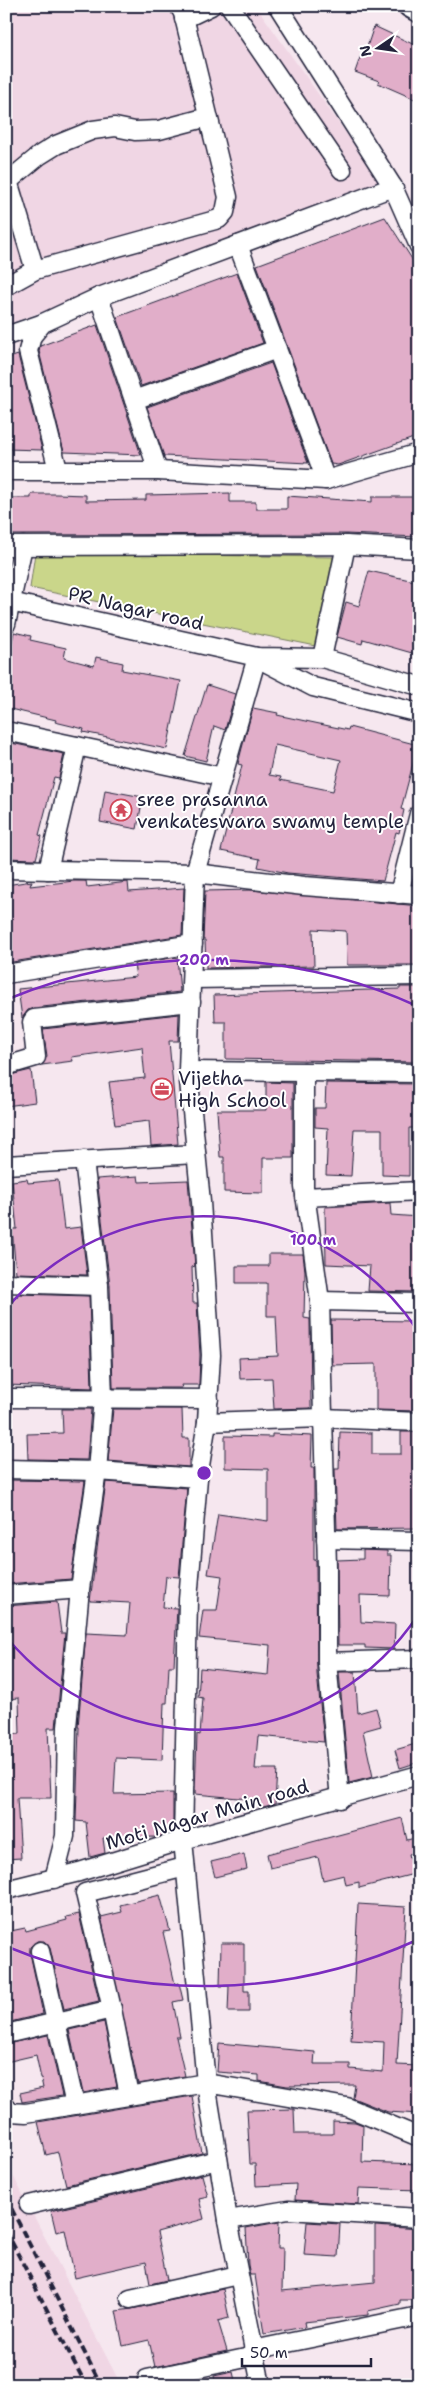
<svg xmlns="http://www.w3.org/2000/svg" width="425" height="2391" font-family="'Shantell Sans',sans-serif">
<rect width="100%" height="100%" fill="#f6e7ef"/>
<filter id="ink" filterUnits="userSpaceOnUse"><feTurbulence type="fractalNoise" baseFrequency=".02" numOctaves="2"/><feDisplacementMap in="SourceGraphic" scale="10" xChannelSelector="R" yChannelSelector="G"/><feConvolveMatrix kernelMatrix="1 2 1 2 8 2 1 2 1" color-interpolation-filters="sRGB"/></filter>
<g filter="url(#ink)">
<g fill="#f0d6e4">
<polygon points="6,6 256,6 382,184 6,325"/>
<polygon points="6,2162 121,2385 6,2385"/>
</g>
<polygon fill="#cad68a" stroke="#767c62" points="35,553 334,557 316,646 30,588"/>
<g fill="#e1aec9" stroke="#22223b" fill-rule="evenodd">
<polygon points="374,26 419,47 419,101 378,83 379,81 355,72 361,55 364,56"/>
<polygon points="385,217 419,270 419,436 338,465 331,464 257,265"/>
<polygon points="237,273 263,343 141,386 117,317"/>
<polygon points="97,325 141,455 64,452 39,351 40,346"/>
<polygon points="18,355 42,450 6,449 6,359"/>
<polygon points="271,363 308,463 164,456 147,407"/>
<polygon points="230,493 230,502 256,502 256,509 287,509 287,496 372,502 372,497 419,497 419,537 346,534 6,535 6,498 31,498 31,494 57,494 86,495 86,501 146,500 146,495"/>
<polygon points="369,571 419,582 419,607 413,629 419,631 419,655 363,639 362,644 337,637 346,602 359,606"/>
<polygon points="14,632 31,636 30,640 66,648 64,658 94,666 96,657 123,663 122,670 181,681 167,749 83,732 84,729 55,722 56,720 6,708 6,684 10,668 7,667"/>
<polygon points="207,685 235,694 225,730 214,726 206,761 185,756"/>
<path d="M253,708L278,713L277,715L348,730L349,727L418,745L401,809L404,810L399,833L396,832L383,881L288,873L258,867L260,859L221,851L242,765L238,764L242,748ZM275,745L341,760L333,791L280,780L281,777L269,775Z"/>
<polygon points="6,742 64,754 59,778 54,777 39,835 42,836 36,859 6,858"/>
<polygon points="105,790 143,797 137,829 100,822"/>
<polygon points="32,881 30,886 74,881 86,881 87,887 128,882 129,892 184,888 182,935 6,963 6,885"/>
<polygon points="251,890 419,906 419,965 347,965 346,931 313,929 314,966 206,968 205,940 203,940 205,891"/>
<polygon points="177,957 180,992 33,1008 28,1010 22,1018 18,989 136,977 134,964"/>
<polygon points="400,987 419,987 419,1062 226,1059 226,1022 215,1022 214,995 400,989"/>
<polygon points="179,1014 178,1041 169,1041 178,1144 151,1146 149,1121 115,1125 109,1082 145,1078 142,1047 72,1057 73,1061 42,1065 47,1056 43,1029"/>
<polygon points="31,1070 35,1102 6,1106 6,1076"/>
<polygon points="266,1082 293,1083 293,1158 263,1158 263,1193 224,1192 224,1157 220,1157 217,1110 266,1110"/>
<polygon points="326,1083 419,1084 419,1128 409,1128 409,1176 382,1175 382,1129 354,1129 351,1176 326,1175 328,1128 315,1127 315,1108 325,1108"/>
<polygon points="138,1176 139,1182 188,1180 195,1266 192,1267 193,1303 197,1303 200,1355 199,1385 181,1385 182,1388 113,1388 110,1285 97,1179"/>
<polygon points="27,1179 28,1183 58,1180 64,1229 81,1227 87,1275 16,1273 12,1229 17,1229 12,1181"/>
<polygon points="390,1203 391,1215 419,1217 419,1292 368,1291 370,1266 326,1264 325,1207"/>
<polygon points="269,1254 303,1254 305,1271 304,1318 310,1319 310,1320 311,1408 274,1409 272,1378 240,1379 239,1358 278,1356 276,1316 267,1316 267,1283 236,1283 236,1266 269,1266"/>
<polygon points="17,1294 89,1296 92,1388 6,1385 6,1297 18,1297"/>
<polygon points="331,1320 419,1321 419,1411 376,1410 376,1364 332,1365"/>
<polygon points="62,1409 91,1409 87,1460 28,1459 27,1434 63,1433"/>
<polygon points="113,1409 182,1409 183,1438 189,1438 189,1467 108,1461"/>
<polygon points="340,1432 372,1433 372,1454 401,1454 401,1432 415,1432 414,1486 419,1486 419,1528 337,1529 335,1469 339,1469"/>
<polygon points="272,1434 312,1436 311,1468 314,1468 314,1560 316,1560 316,1567 317,1674 324,1742 258,1736 255,1769 277,1769 275,1804 259,1808 260,1800 195,1794 197,1734 200,1735 203,1698 198,1697 200,1668 268,1675 270,1645 199,1638 203,1610 217,1610 222,1576 208,1574 218,1514 268,1521 268,1469 225,1468 225,1436 272,1437"/>
<polygon points="6,1480 85,1481 71,1579 6,1584"/>
<polygon points="106,1482 187,1488 179,1577 166,1576 163,1607 177,1608 174,1666 169,1666 167,1703 164,1703 162,1760 116,1758 114,1794 173,1793 173,1832 158,1837 103,1838 105,1853 90,1857 86,1822 76,1821 79,1727 78,1727 86,1633 127,1635 130,1603 90,1601"/>
<polygon points="363,1550 387,1551 387,1555 391,1555 390,1596 360,1595 361,1622 395,1624 394,1649 365,1648 365,1645 338,1645 337,1560 363,1559"/>
<polygon points="57,1602 61,1633 65,1633 56,1728 48,1728 51,1798 17,1798 21,1858 6,1859 6,1735 20,1734 19,1698 6,1699 6,1606"/>
<polygon points="339,1672 355,1672 358,1713 376,1708 381,1726 363,1731 373,1777 349,1783"/>
<polygon points="419,1743 419,1762 400,1768 395,1750"/>
<polygon points="402,1818 407,1840 419,1837 419,1851 409,1854 414,1874 359,1888 359,1882 346,1885 344,1875 323,1880 318,1857 270,1868 267,1854"/>
<polygon points="244,1854 247,1869 215,1877 211,1862"/>
<polygon points="160,1895 170,1931 163,1932 175,1984 179,1983 183,2000 173,2002 180,2037 176,2037 185,2076 138,2084 101,1917 122,1912 120,1905"/>
<polygon points="358,1904 406,1907 397,2065 419,2066 419,2114 388,2112 353,2098 355,2085 287,2086 259,2081 259,2075 217,2072 219,2043 315,2052 314,2064 350,2064 350,2069 383,2072 384,2042 351,2040"/>
<polygon points="79,1914 99,2001 64,2009 50,1948 44,1941 37,1941 30,1947 30,1953 43,2014 6,2023 6,1932 25,1928 26,1931 67,1920 66,1917"/>
<polygon points="221,1943 244,1943 244,1991 249,1991 249,2012 228,2012 229,1986 220,1986"/>
<polygon points="104,2022 117,2087 83,2093 69,2030"/>
<polygon points="48,2035 62,2096 22,2102 20,2093 43,2088 36,2055 6,2062 6,2044"/>
<polygon points="192,2096 202,2153 66,2185 58,2152 46,2155 38,2122"/>
<polygon points="294,2109 295,2134 333,2134 333,2121 355,2122 363,2125 362,2162 419,2164 419,2190 359,2188 358,2204 295,2200 296,2184 256,2186 255,2164 250,2164 247,2110"/>
<polygon points="202,2175 208,2197 199,2199 204,2219 157,2232 167,2280 150,2284 146,2262 75,2278 65,2230 56,2232 51,2211"/>
<polygon points="279,2222 278,2248 283,2248 282,2291 375,2282 375,2226 419,2229 419,2300 400,2300 400,2304 368,2311 368,2315 304,2322 305,2327 264,2334 255,2275 250,2275 248,2265 246,2228"/>
<polygon points="307,2222 340,2224 338,2257 304,2255"/>
<polygon points="223,2289 229,2318 218,2321 227,2351 155,2367 149,2340 123,2346 116,2311 132,2309"/>
<polygon points="233,2372 236,2385 216,2385 214,2376"/>
</g>
<g fill="none" stroke-linecap="round" stroke-linejoin="round">
<g stroke="#22223b" stroke-width="21">
<g id="minor">
<polyline points="230,6 342,170"/>
<polyline points="278,6 393,187 419,246"/>
<polyline points="184,19 211,6"/>
<polyline points="6,174 35,270"/>
<polyline points="6,183 40,155 56,145 93,130 115,127 135,131 159,130 208,117"/>
<polyline points="238,245 326,480"/>
<polyline points="6,286 35,270 219,219 225,212 228,197 183,13 179,6"/>
<polyline points="99,297 158,471"/>
<polyline points="6,336 41,324"/>
<polyline points="134,400 277,349"/>
<polyline points="58,470 28,351 32,336 43,323 99,297 393,187"/>
<polyline points="6,471 158,471 326,480 419,453"/>
<polyline points="6,546 346,545 419,549"/>
<polyline points="6,601 257,657 322,658 419,686"/>
<polyline points="6,624 23,546"/>
<polyline points="257,657 195,873 188,1071 201,1202 211,1355 207,1422 198,1478 188,1600 183,1840 206,2083 228,2220 261,2385"/>
<polyline points="322,658 346,545"/>
<polyline points="259,659 313,687 419,713"/>
<polyline points="6,731 223,777"/>
<polyline points="6,869 195,873 304,886 419,895"/>
<polyline points="48,870 77,746"/>
<polyline points="399,894 419,814"/>
<polyline points="6,974 193,944"/>
<polyline points="192,979 419,976"/>
<polyline points="6,1066 36,1057 32,1022 34,1019 191,1002"/>
<polyline points="188,1071 419,1073"/>
<polyline points="304,1072 304,1187 320,1301"/>
<polyline points="6,1165 196,1154"/>
<polyline points="305,1197 419,1191"/>
<polyline points="6,1283 99,1286"/>
<polyline points="6,1398 209,1399"/>
<polyline points="207,1422 323,1418 419,1422"/>
<polyline points="6,1469 97,1471 198,1478"/>
<polyline points="326,1539 419,1541"/>
<polyline points="6,1595 80,1589"/>
<polyline points="327,1662 419,1659"/>
<polyline points="340,1799 327,1662 327,1567 320,1301 419,1303"/>
<polyline points="54,1879 65,1836 67,1727 80,1589 97,1471 103,1398 99,1286 84,1160"/>
<polyline points="6,1890 79,1872 183,1840 419,1775"/>
<polyline points="40,1951 75,2105"/>
<polyline points="6,2034 112,2009"/>
<polyline points="129,2095 112,2009 85,1893 185,1867"/>
<polyline points="6,2106 11,2112 26,2113 206,2083 347,2107 419,2137"/>
<polyline points="29,2205 218,2160"/>
<polyline points="228,2220 288,2210 419,2218"/>
<polyline points="130,2299 238,2275"/>
<polyline points="253,2350 419,2316"/>
<polyline points="147,2379 255,2356"/>
</g>
</g>
<g stroke="#22223b" stroke-width="26">
<polyline id="major" points="410,6 419,11"/>
</g>
<use href="#minor" stroke="#fff" stroke-width="18"/>
<use href="#major" stroke="#fff" stroke-width="22"/>
<g stroke="#22223b" stroke-width="4" stroke-dasharray="8 4" stroke-linecap="butt">
<polyline points="6,2198 101,2385"/>
<polyline points="6,2231 86,2385"/>
</g>
</g>
</g>
<g fill="none" stroke="#7b2cbf" stroke-width="2.5">
<path d="M418 1615A257 257 0 0 1 7 1638M7 1308A257 257 0 0 1 418 1331"/>
<path d="M417 1940A513 513 0 0 1 8 1947M8 999A513 513 0 0 1 417 1006"/>
</g>
<defs>
<g id="temple-ring" transform="scale(1.125)"><circle r="9.5" fill="#fff" stroke="#d1495b" stroke-width="1.5"/><path d="M0-6L5-2H3V0L6.5 2.5H4V6H1.5V3h-3V6H-4V2.5H-6.5L-3 0V-2H-5Z" fill="#d1495b"/></g>
<g id="office-ring" transform="scale(1.125)"><circle r="9.5" fill="#fff" stroke="#d1495b" stroke-width="1.5"/><path d="M-6-3h4V-5.5h4V-3h4V5H-6ZM-1-4.5V-3h2v-1.5ZM-6 0V1H6V0Z" fill="#d1495b"/></g>
</defs>
<g fill-rule="evenodd">
<use href="#temple-ring" x="121" y="810"/>
<use href="#office-ring" x="162" y="1089"/>
</g>
<g text-anchor="middle" stroke-width="4" stroke-linejoin="round" paint-order="stroke">
<g font-size="19" fill="#22223b" stroke="#fff">
<text transform="translate(136 608) rotate(13)" y="7">PR Nagar road</text>
<text transform="translate(207 1814) rotate(-16)" y="7">Moti Nagar Main road</text>
</g>
<g font-size="19" fill="#22223b" stroke="#fff" text-anchor="start">
<text x="137" y="806">sree prasanna<tspan x="137" dy="22">venkateswara swamy temple</tspan></text>
<text x="178" y="1085">Vijetha<tspan x="178" dy="22">High School</tspan></text>
</g>
</g>
<circle cx="204" cy="1473" r="8" fill="#7b2cbf" stroke="#fff" stroke-width="2.5"/>
<g font-size="15" text-anchor="middle" font-weight="bold" fill="#7b2cbf" stroke="#fff" stroke-width="4" stroke-linejoin="round" paint-order="stroke">
<text x="204" y="965">200 m</text>
<text x="313" y="1245">100 m</text>
</g>
<rect width="425" height="2391" fill="none" stroke="#fff" stroke-width="25"/>
<rect x="12" y="12" width="400" height="2366" fill="none" stroke="#22223b" stroke-width="2" filter="url(#ink)"/>
<g transform="translate(378 48) rotate(257)" stroke="#ffffff" stroke-width="4" paint-order="stroke">
<path d="M0-4L9 19L0 12L-9 19Z" fill="#22223b"/>
<text y="-8" font-size="14" font-weight="bold" text-anchor="middle" fill="#22223b">N</text>
</g>
<path d="M242 2358v8h129v-8" fill="none" stroke="#22223b" stroke-width="2.5"/>
<text x="250" y="2358" font-size="15" fill="#22223b" stroke="#ffffff" stroke-width="4" paint-order="stroke">50 m</text>
</svg>
